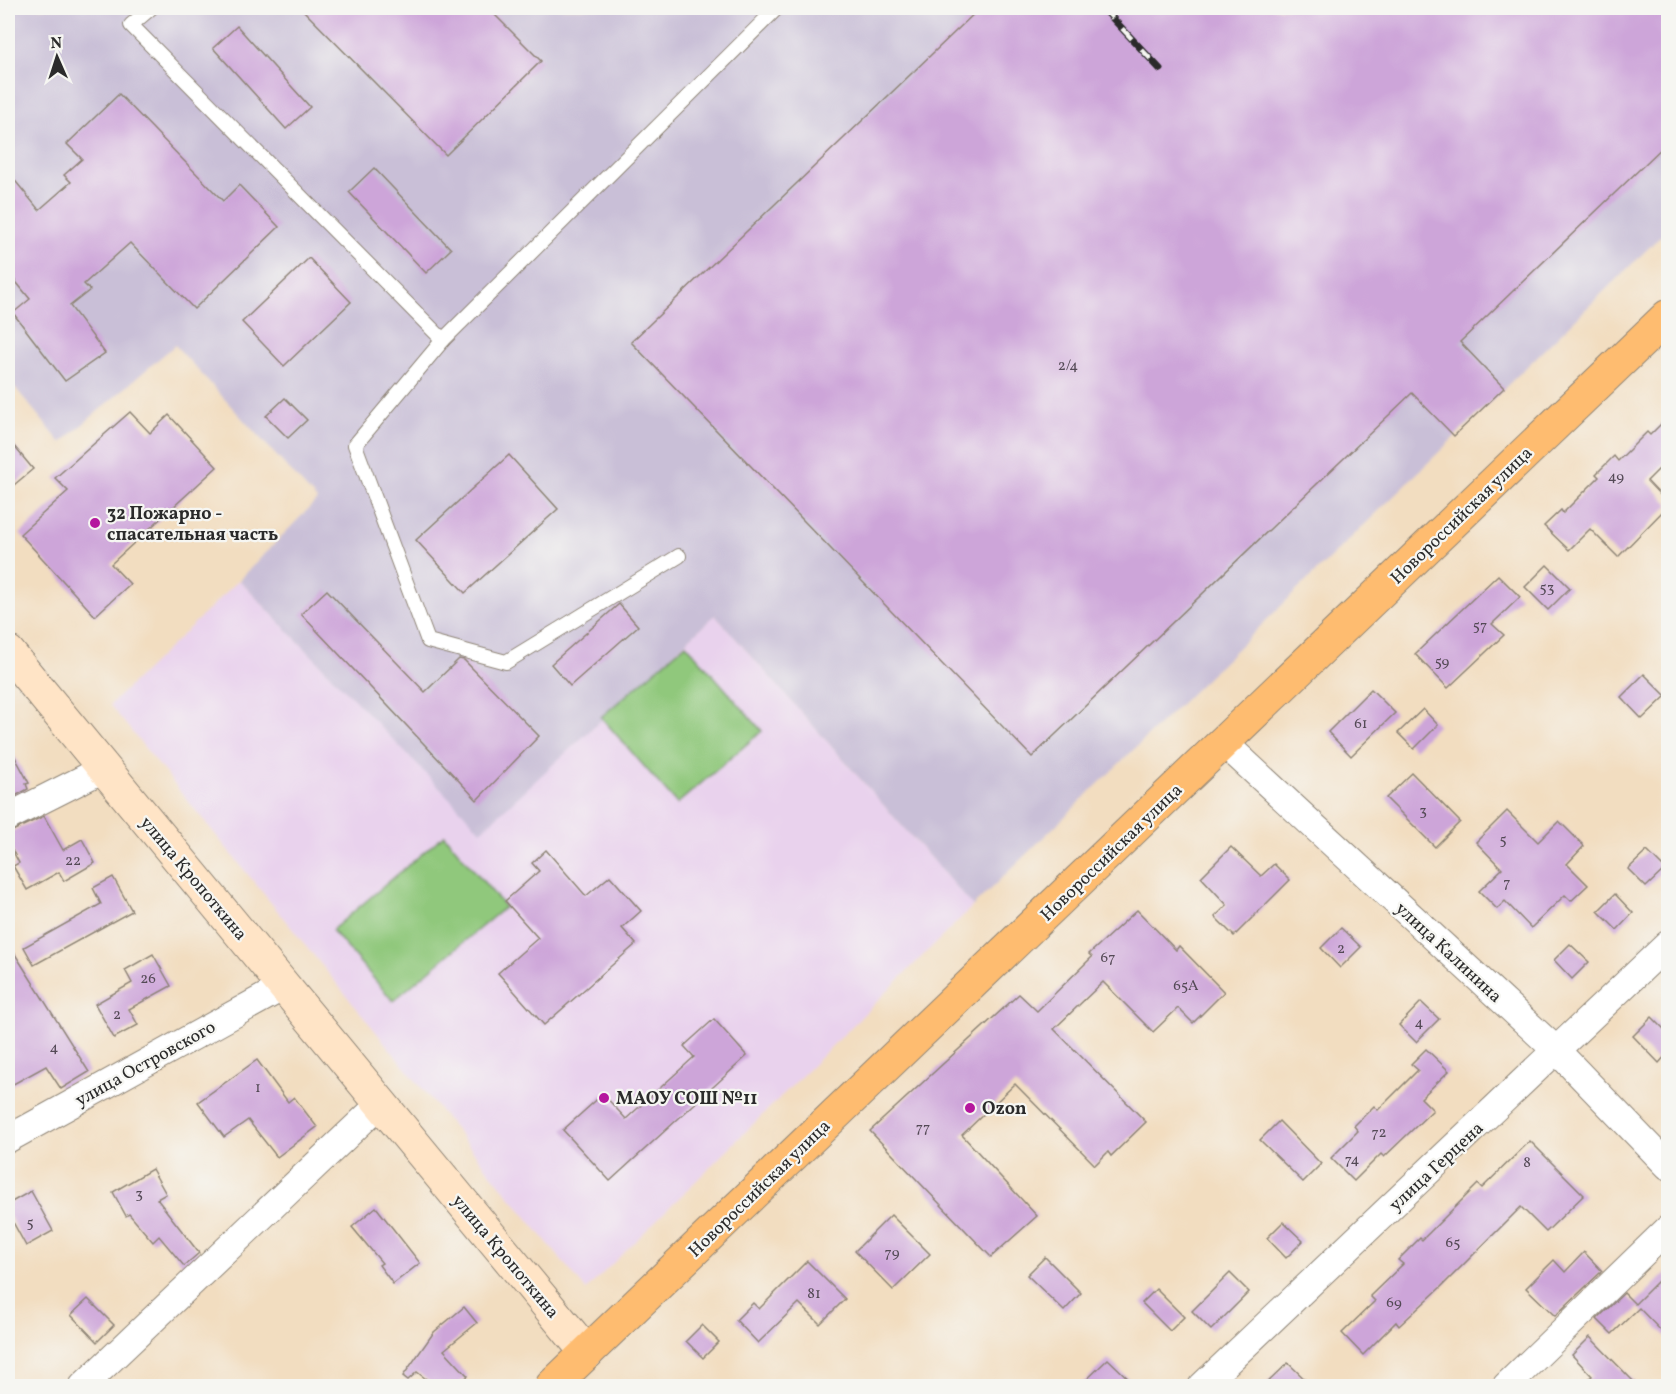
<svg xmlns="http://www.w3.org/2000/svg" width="1676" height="1394" font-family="Vollkorn,serif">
<rect width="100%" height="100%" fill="#f6f6f2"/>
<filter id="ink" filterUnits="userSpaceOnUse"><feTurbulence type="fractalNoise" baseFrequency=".0167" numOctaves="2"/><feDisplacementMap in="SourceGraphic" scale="12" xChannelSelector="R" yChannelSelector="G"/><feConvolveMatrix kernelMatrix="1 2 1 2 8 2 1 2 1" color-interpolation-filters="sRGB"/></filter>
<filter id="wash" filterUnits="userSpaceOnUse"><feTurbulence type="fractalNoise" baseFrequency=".008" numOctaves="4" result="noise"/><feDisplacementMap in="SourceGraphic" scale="24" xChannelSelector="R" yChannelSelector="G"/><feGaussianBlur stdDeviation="1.35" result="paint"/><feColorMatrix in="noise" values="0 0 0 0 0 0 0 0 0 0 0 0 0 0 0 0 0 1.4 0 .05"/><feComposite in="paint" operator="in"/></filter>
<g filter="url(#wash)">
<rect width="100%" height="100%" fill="#f2ddc0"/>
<polygon fill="#e9d2ed" points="239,580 481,830 715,615 973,906 586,1290 110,705"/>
<polygon fill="#c9bfd7" points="8,8 1668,8 1668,229 973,906 715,615 481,831 239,580 317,500 175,345 61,443 8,379"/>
<g fill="#90c87b" stroke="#5e7a53" stroke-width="1.5">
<polygon points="686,644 762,731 677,804 601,717"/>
<polygon points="444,835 505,907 393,1001 332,930"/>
</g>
<g id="blocks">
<g fill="#cda5d9">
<polygon points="301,8 488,8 541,61 446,155"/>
<polygon points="980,8 1668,8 1668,142 1460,342 1504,388 1454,436 1412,393 1032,757 631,342"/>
<polygon points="237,26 310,107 286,129 213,48"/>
<polygon points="119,94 223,201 239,185 279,227 194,309 130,243 84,284 90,290 70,306 105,353 65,381 13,313 30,299 8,272 8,172 39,210 71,182 64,175 82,159 67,144"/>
<polygon points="374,168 451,249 426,273 349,192"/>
<polygon points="309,258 351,302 284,366 242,322"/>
<polygon points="285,398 307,420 288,438 266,416"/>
<polygon points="130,412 150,433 169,415 217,467 111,564 130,584 95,616 20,534 68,491 55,478"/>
<polygon points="1668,417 1668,460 1647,481 1668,503 1668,506 1618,557 1590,529 1569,550 1544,526 1561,510 1563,513 1599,477 1596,474 1614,456 1618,461 1647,432 1650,435"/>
<polygon points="8,439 33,469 8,490"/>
<polygon points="509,455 558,509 465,593 416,540"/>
<polygon points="1547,565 1570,588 1548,610 1525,587"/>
<polygon points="1498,575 1520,597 1492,624 1504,635 1448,688 1415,654"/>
<polygon points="327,590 425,692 459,659 464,660 539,736 477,800 301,614"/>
<polygon points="619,604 638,626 570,686 551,664"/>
<polygon points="1644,674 1666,696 1642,719 1621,697"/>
<polygon points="1371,689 1395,713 1351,756 1328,732"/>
<polygon points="1423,709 1438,725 1414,749 1398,733"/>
<polygon points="8,744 29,783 26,784 28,789 8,800"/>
<polygon points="1412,773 1460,822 1435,847 1386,798"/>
<polygon points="1507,811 1538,842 1559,821 1584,846 1567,864 1588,885 1571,901 1565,895 1531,928 1505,901 1497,909 1479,891 1502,869 1476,842"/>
<polygon points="44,816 63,850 82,839 95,863 64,881 59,872 27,890 13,866 19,863 8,842 8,833"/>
<polygon points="1231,847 1261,876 1274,864 1290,880 1234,936 1215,917 1227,905 1201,877"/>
<polygon points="546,850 586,896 610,876 641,911 622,928 636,944 544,1025 498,973 538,938 505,901 539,871 532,863"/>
<polygon points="1647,851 1665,869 1646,887 1628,869"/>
<polygon points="113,877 132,911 34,965 24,947 101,904 93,888"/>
<polygon points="1615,894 1633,913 1617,930 1598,911"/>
<polygon points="1137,910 1176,950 1179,946 1224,992 1193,1023 1178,1008 1153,1032 1103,982 1054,1029 1146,1122 1111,1156 1108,1152 1095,1165 1015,1084 962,1135 1037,1216 991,1257 870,1131 1019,994 1037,1011 1092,957 1089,954"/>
<polygon points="1341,928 1361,947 1340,968 1321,948"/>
<polygon points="8,943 89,1072 61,1089 46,1066 8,1087"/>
<polygon points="1570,944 1589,962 1572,979 1554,960"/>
<polygon points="153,954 171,986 129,1009 138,1025 114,1038 95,1004 132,983 125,970"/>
<polygon points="1421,1002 1439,1019 1416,1042 1399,1025"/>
<polygon points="1652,1017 1668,1033 1668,1053 1659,1063 1633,1036"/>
<polygon points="714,1019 747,1056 610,1181 563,1130 603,1094 626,1119 694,1057 684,1046"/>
<polygon points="1426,1049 1449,1071 1421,1098 1433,1110 1384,1157 1381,1154 1354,1181 1331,1158 1358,1131 1354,1126 1374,1106 1378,1110 1418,1070 1411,1064"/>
<polygon points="257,1060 288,1102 294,1097 317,1127 277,1157 248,1120 224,1137 198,1102"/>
<polygon points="1279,1121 1321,1164 1303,1182 1260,1140"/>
<polygon points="1530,1141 1584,1195 1546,1232 1521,1207 1441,1287 1399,1326 1396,1322 1363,1355 1342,1333 1375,1301 1370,1296 1403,1264 1398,1260 1420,1238 1422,1240 1478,1184 1482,1188"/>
<polygon points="152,1169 166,1194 157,1199 199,1253 184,1266 159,1236 153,1242 129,1214 126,1216 113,1192"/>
<polygon points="31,1191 53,1231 26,1246 8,1213 8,1204"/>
<polygon points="376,1207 420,1263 393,1284 379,1265 382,1263 352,1227"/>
<polygon points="891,1215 930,1254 893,1290 855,1251"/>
<polygon points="1283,1222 1303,1241 1286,1258 1267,1238"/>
<polygon points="1584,1252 1602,1271 1555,1316 1526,1288 1554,1260 1565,1272"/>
<polygon points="1045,1257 1081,1293 1064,1311 1027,1275"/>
<polygon points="807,1261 845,1299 820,1324 799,1303 758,1343 736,1320 753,1303 759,1309"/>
<polygon points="1668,1271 1668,1338 1639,1308 1612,1334 1597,1319 1624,1293 1635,1304"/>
<polygon points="1230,1273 1249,1292 1211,1330 1192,1311"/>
<polygon points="1156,1289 1184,1317 1170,1331 1142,1303"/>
<polygon points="88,1299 114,1325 97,1342 71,1315"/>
<polygon points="464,1307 477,1323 444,1350 468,1376 456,1386 435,1386 417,1372 408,1380 403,1376 434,1332"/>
<polygon points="702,1325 719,1342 703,1358 686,1341"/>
<polygon points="1590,1337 1638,1386 1581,1386 1592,1376 1572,1355"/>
<polygon points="1108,1359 1136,1386 1080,1386"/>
<polygon points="1288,1363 1312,1386 1264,1386"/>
</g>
</g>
</g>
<g filter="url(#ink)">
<use href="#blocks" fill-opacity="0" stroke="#8e8476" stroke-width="1.5"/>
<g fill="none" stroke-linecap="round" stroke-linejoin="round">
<g stroke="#8e8476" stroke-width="16">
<g id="service">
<polyline points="151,8 131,25 443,340 355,445 428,641 506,662 679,556"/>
<polyline points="443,340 777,8"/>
</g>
</g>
<g stroke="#8e8476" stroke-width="29">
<g id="minor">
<polyline points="1224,743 1558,1052 1668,1166"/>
<polyline points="8,817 103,769"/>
<polyline points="8,1139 283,987"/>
<polyline points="83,1386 379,1105"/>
<polyline points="1202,1386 1668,944"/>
<polyline points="1506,1386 1668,1229"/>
</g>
</g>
<g stroke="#8e8476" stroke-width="35">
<polyline id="secondary" points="8,652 587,1353"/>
</g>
<g stroke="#8e8476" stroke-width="35">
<polyline id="primary" points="552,1386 1668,316"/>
</g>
<use href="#service" stroke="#fff" stroke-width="14"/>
<use href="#minor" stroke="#fff" stroke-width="27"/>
<use href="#secondary" stroke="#ffe4c6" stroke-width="33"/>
<use href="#primary" stroke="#febc70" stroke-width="33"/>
<g stroke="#2b2b2b" stroke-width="7">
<polyline id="rail" points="1103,8 1160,69"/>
</g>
<use href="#rail" stroke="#f6f6f2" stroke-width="4.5" stroke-dasharray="14" stroke-linecap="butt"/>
</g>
</g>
<g fill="#b5179e" stroke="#f6f6f2" stroke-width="2">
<circle cx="95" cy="523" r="6"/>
<circle cx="604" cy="1098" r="6"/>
<circle cx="970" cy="1108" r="6"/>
</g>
<g text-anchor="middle" stroke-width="4.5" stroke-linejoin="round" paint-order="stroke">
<g font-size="15" fill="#544a56">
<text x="1068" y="370">2/4</text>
<text x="1616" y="481">49</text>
<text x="1547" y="592">53</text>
<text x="1480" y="630">57</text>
<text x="1442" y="666">59</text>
<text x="1361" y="728">61</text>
<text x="1423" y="815">3</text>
<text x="1503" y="844">5</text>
<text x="73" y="865">22</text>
<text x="1507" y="887">7</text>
<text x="1341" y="953">2</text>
<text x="1108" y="962">67</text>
<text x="148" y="983">26</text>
<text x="1186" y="990">65А</text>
<text x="117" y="1019">2</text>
<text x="1419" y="1027">4</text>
<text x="54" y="1052">4</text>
<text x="258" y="1092">1</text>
<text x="923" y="1132">77</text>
<text x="1379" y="1137">72</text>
<text x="1352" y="1164">74</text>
<text x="1527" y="1167">8</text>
<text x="139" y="1198">3</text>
<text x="30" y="1227">5</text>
<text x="1453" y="1247">65</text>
<text x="892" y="1257">79</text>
<text x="814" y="1298">81</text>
<text x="1394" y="1307">69</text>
</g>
<g font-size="18" font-weight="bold" fill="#2b2b2b" stroke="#f6f6f2" text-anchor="start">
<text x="107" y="519">32 Пожарно -<tspan x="107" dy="21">спасательная часть</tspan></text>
<text x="616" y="1104">МАОУ СОШ №11</text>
<text x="982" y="1114">Ozon</text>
</g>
<g font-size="18" fill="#2b2b2b" stroke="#f6f6f2">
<text transform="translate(1461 515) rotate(-44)" y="6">Новороссийская улица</text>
<text transform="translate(1111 852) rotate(-44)" y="6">Новороссийская улица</text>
<text transform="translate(194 878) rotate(50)" y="6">улица Кропоткина</text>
<text transform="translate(1449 952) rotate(43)" y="6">улица Калинина</text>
<text transform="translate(145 1063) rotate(-29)" y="6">улица Островского</text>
<text transform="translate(1436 1166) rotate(-43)" y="6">улица Герцена</text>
<text transform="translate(759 1188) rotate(-44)" y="6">Новороссийская улица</text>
<text transform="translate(506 1256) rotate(50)" y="6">улица Кропоткина</text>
</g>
</g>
<rect width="1676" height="1394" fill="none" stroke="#f6f6f2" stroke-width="30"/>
<g transform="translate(57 57) rotate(357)" stroke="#f6f6f2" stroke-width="4.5" paint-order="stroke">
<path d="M0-4.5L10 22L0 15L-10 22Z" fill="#2b2b2b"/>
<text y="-9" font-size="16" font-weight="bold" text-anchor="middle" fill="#2b2b2b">N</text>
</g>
</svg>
